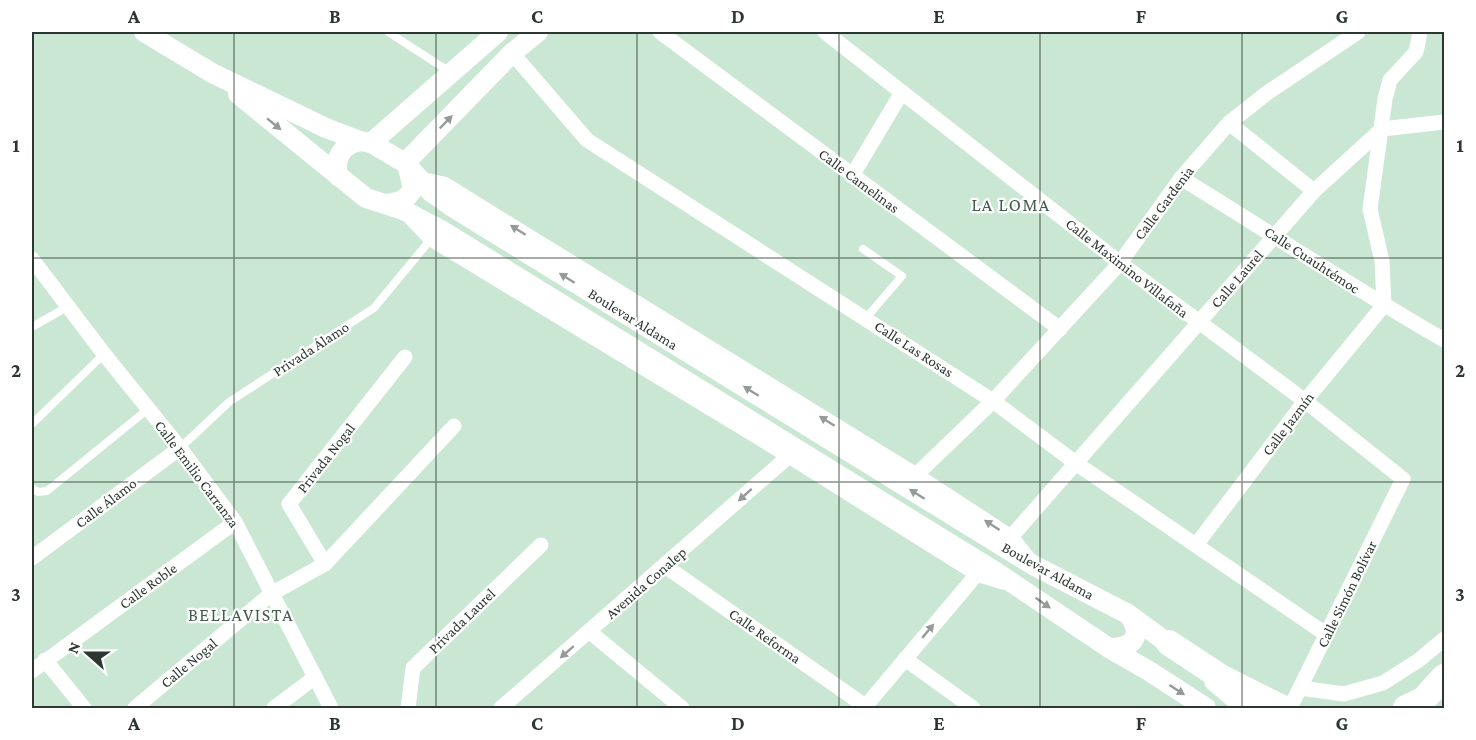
<svg xmlns="http://www.w3.org/2000/svg" width="1476" height="740" font-family="'Crimson Pro',serif">
<rect width="100%" height="100%" fill="#c9e7d3"/>
<g fill="none" stroke-linecap="round" stroke-linejoin="round">
<g stroke="#fff" stroke-width="8">
<polyline points="388,32 450,72"/>
<polyline points="863,249 902,276 866,318"/>
<polyline points="32,327 67,307"/>
<polyline points="32,424 104,354"/>
<polyline points="180,448 229,402 374,308 431,239"/>
<polyline points="32,488 38,492 47,491 148,409"/>
</g>
<g stroke="#fff" stroke-width="15">
<polyline points="660,32 1060,329"/>
<polyline points="825,32 1120,263 1305,401 1403,479 1290,708"/>
<polyline points="512,53 587,140 993,401 1077,464 1327,635"/>
<polyline points="1229,123 1314,191"/>
<polyline points="852,176 902,92"/>
<path d="M1181,178C1269,232 1355,289 1444,340"/>
<polyline points="419,179 444,184 916,475 1011,537 1028,558"/>
<polyline points="411,218 431,239 789,456 977,574 1003,582"/>
<polyline points="32,259 104,354 180,448 235,522 331,708"/>
<polyline points="916,475 993,401 1120,263 1181,178 1229,123 1267,93 1358,32"/>
<polyline points="1011,537 1314,191 1382,129 1444,122"/>
<polyline points="1196,545 1305,401 1384,305 1382,261 1370,209 1385,99 1390,80 1416,52 1420,32"/>
<polyline points="32,558 180,448"/>
<polyline points="325,564 289,504 405,357"/>
<polyline points="665,566 865,706"/>
<polyline points="590,632 682,708"/>
<polyline points="905,659 973,708"/>
<polyline points="45,660 84,708"/>
<polyline points="32,671 235,522"/>
<polyline points="1300,688 1344,694 1383,683 1419,660 1444,639"/>
<polyline points="135,708 271,594 325,564 454,426"/>
<polyline points="274,708 314,678"/>
<polyline points="408,708 413,668 541,545"/>
<polyline points="501,708 789,456"/>
<polyline points="864,708 977,574"/>
</g>
<g stroke="#fff" stroke-width="20">
<polyline points="144,32 212,73 326,128 360,141 371,143 405,163 431,192 454,208 1033,565 1128,614 1180,652"/>
<polyline points="238,94 366,198 403,210 441,230 996,572 1109,648 1149,671 1206,708"/>
<polyline points="371,143 498,32"/>
<polyline points="405,163 512,53 538,32"/>
<path d="M338,176C334,157 342,145 360,141"/>
<path d="M386,204C399,202 406,201 413,189L408,168"/>
<path d="M1109,648C1134,649 1144,634 1128,614"/>
<polyline points="1214,681 1246,708"/>
</g>
<g stroke="#fff" stroke-width="26">
<polyline points="1169,643 1222,678 1282,708"/>
<polyline points="1406,708 1423,700 1444,677"/>
</g>
</g>
<defs><path id="oneway-solid" d="M-6-.8H1V-3.2L6.5 0L1 3.2V.8H-6Z" transform="scale(1.5)"/></defs>
<g fill="#959b98">
<use href="#oneway-solid" transform="translate(446 122) rotate(-46)"/>
<use href="#oneway-solid" transform="translate(274 124) rotate(39)"/>
<use href="#oneway-solid" transform="translate(518 230) rotate(-148)"/>
<use href="#oneway-solid" transform="translate(567 278) rotate(-148)"/>
<use href="#oneway-solid" transform="translate(751 391) rotate(-148)"/>
<use href="#oneway-solid" transform="translate(827 421) rotate(-148)"/>
<use href="#oneway-solid" transform="translate(917 494) rotate(-148)"/>
<use href="#oneway-solid" transform="translate(745 495) rotate(138)"/>
<use href="#oneway-solid" transform="translate(992 525) rotate(-147)"/>
<use href="#oneway-solid" transform="translate(1043 603) rotate(35)"/>
<use href="#oneway-solid" transform="translate(928 631) rotate(-50)"/>
<use href="#oneway-solid" transform="translate(567 652) rotate(139)"/>
<use href="#oneway-solid" transform="translate(1177 690) rotate(33)"/>
</g>
<path fill="none" stroke="#2b3730" stroke-width="1.5" stroke-opacity="0.55" d="M234,32V708M436,32V708M637,32V708M839,32V708M1040,32V708M1242,32V708M32,258H1444M32,482H1444"/>
<g text-anchor="middle" stroke-width="4.5" stroke-linejoin="round" paint-order="stroke">
<g font-size="15" fill="#2b3730" stroke="#fff">
<text transform="translate(859 181) rotate(37)" y="5">Calle Camelinas</text>
<text transform="translate(1164 203) rotate(-53)" y="5">Calle Gardenia</text>
<text transform="translate(1312 260) rotate(33)" y="5">Calle Cuauhtémoc</text>
<text transform="translate(1127 268) rotate(38)" y="5">Calle Maximino Villafaña</text>
<text transform="translate(1237 279) rotate(-49)" y="5">Calle Laurel</text>
<text transform="translate(633 319) rotate(32)" y="5">Boulevar Aldama</text>
<text transform="translate(311 349) rotate(-33)" y="5">Privada Álamo</text>
<text transform="translate(914 349) rotate(33)" y="5">Calle Las Rosas</text>
<text transform="translate(1288 424) rotate(-53)" y="5">Calle Jazmín</text>
<text transform="translate(326 458) rotate(-52)" y="5">Privada Nogal</text>
<text transform="translate(197 474) rotate(53)" y="5">Calle Emilio Carranza</text>
<text transform="translate(106 503) rotate(-37)" y="5">Calle Álamo</text>
<text transform="translate(1048 571) rotate(29)" y="5">Boulevar Aldama</text>
<text transform="translate(646 583) rotate(-41)" y="5">Avenida Conalep</text>
<text transform="translate(148 586) rotate(-36)" y="5">Calle Roble</text>
<text transform="translate(1347 594) rotate(-64)" y="5">Calle Simón Bolívar</text>
<text transform="translate(462 621) rotate(-44)" y="5">Privada Laurel</text>
<text transform="translate(765 636) rotate(35)" y="5">Calle Reforma</text>
<text transform="translate(189 663) rotate(-40)" y="5">Calle Nogal</text>
</g>
<g font-size="18" letter-spacing="1.5" fill="#435d4d" stroke="#fff">
<text x="1011" y="211">LA LOMA</text>
<text x="241" y="621">BELLAVISTA</text>
</g>
</g>
<rect width="1476" height="740" fill="none" stroke="#ffffff" stroke-width="66"/>
<g transform="translate(87 653) rotate(291)" stroke="#ffffff" stroke-width="4.5" paint-order="stroke">
<path d="M0-4.5L10 22L0 15L-10 22Z" fill="#2b3730"/>
<text y="-9" font-size="16" font-weight="bold" text-anchor="middle" fill="#2b3730">N</text>
</g>
<rect x="33" y="33" width="1410" height="674" fill="none" stroke="#2b3730" stroke-width="2"/>
<g font-size="20" text-anchor="middle" font-weight="bold" fill="#2b3730">
<text x="134" y="23">A</text>
<text x="335" y="23">B</text>
<text x="537" y="23">C</text>
<text x="738" y="23">D</text>
<text x="939" y="23">E</text>
<text x="1141" y="23">F</text>
<text x="1342" y="23">G</text>
<text x="16" y="152">1</text>
<text x="1460" y="152">1</text>
<text x="16" y="377">2</text>
<text x="1460" y="377">2</text>
<text x="16" y="601">3</text>
<text x="1460" y="601">3</text>
<text x="134" y="730">A</text>
<text x="335" y="730">B</text>
<text x="537" y="730">C</text>
<text x="738" y="730">D</text>
<text x="939" y="730">E</text>
<text x="1141" y="730">F</text>
<text x="1342" y="730">G</text>
</g>
</svg>
